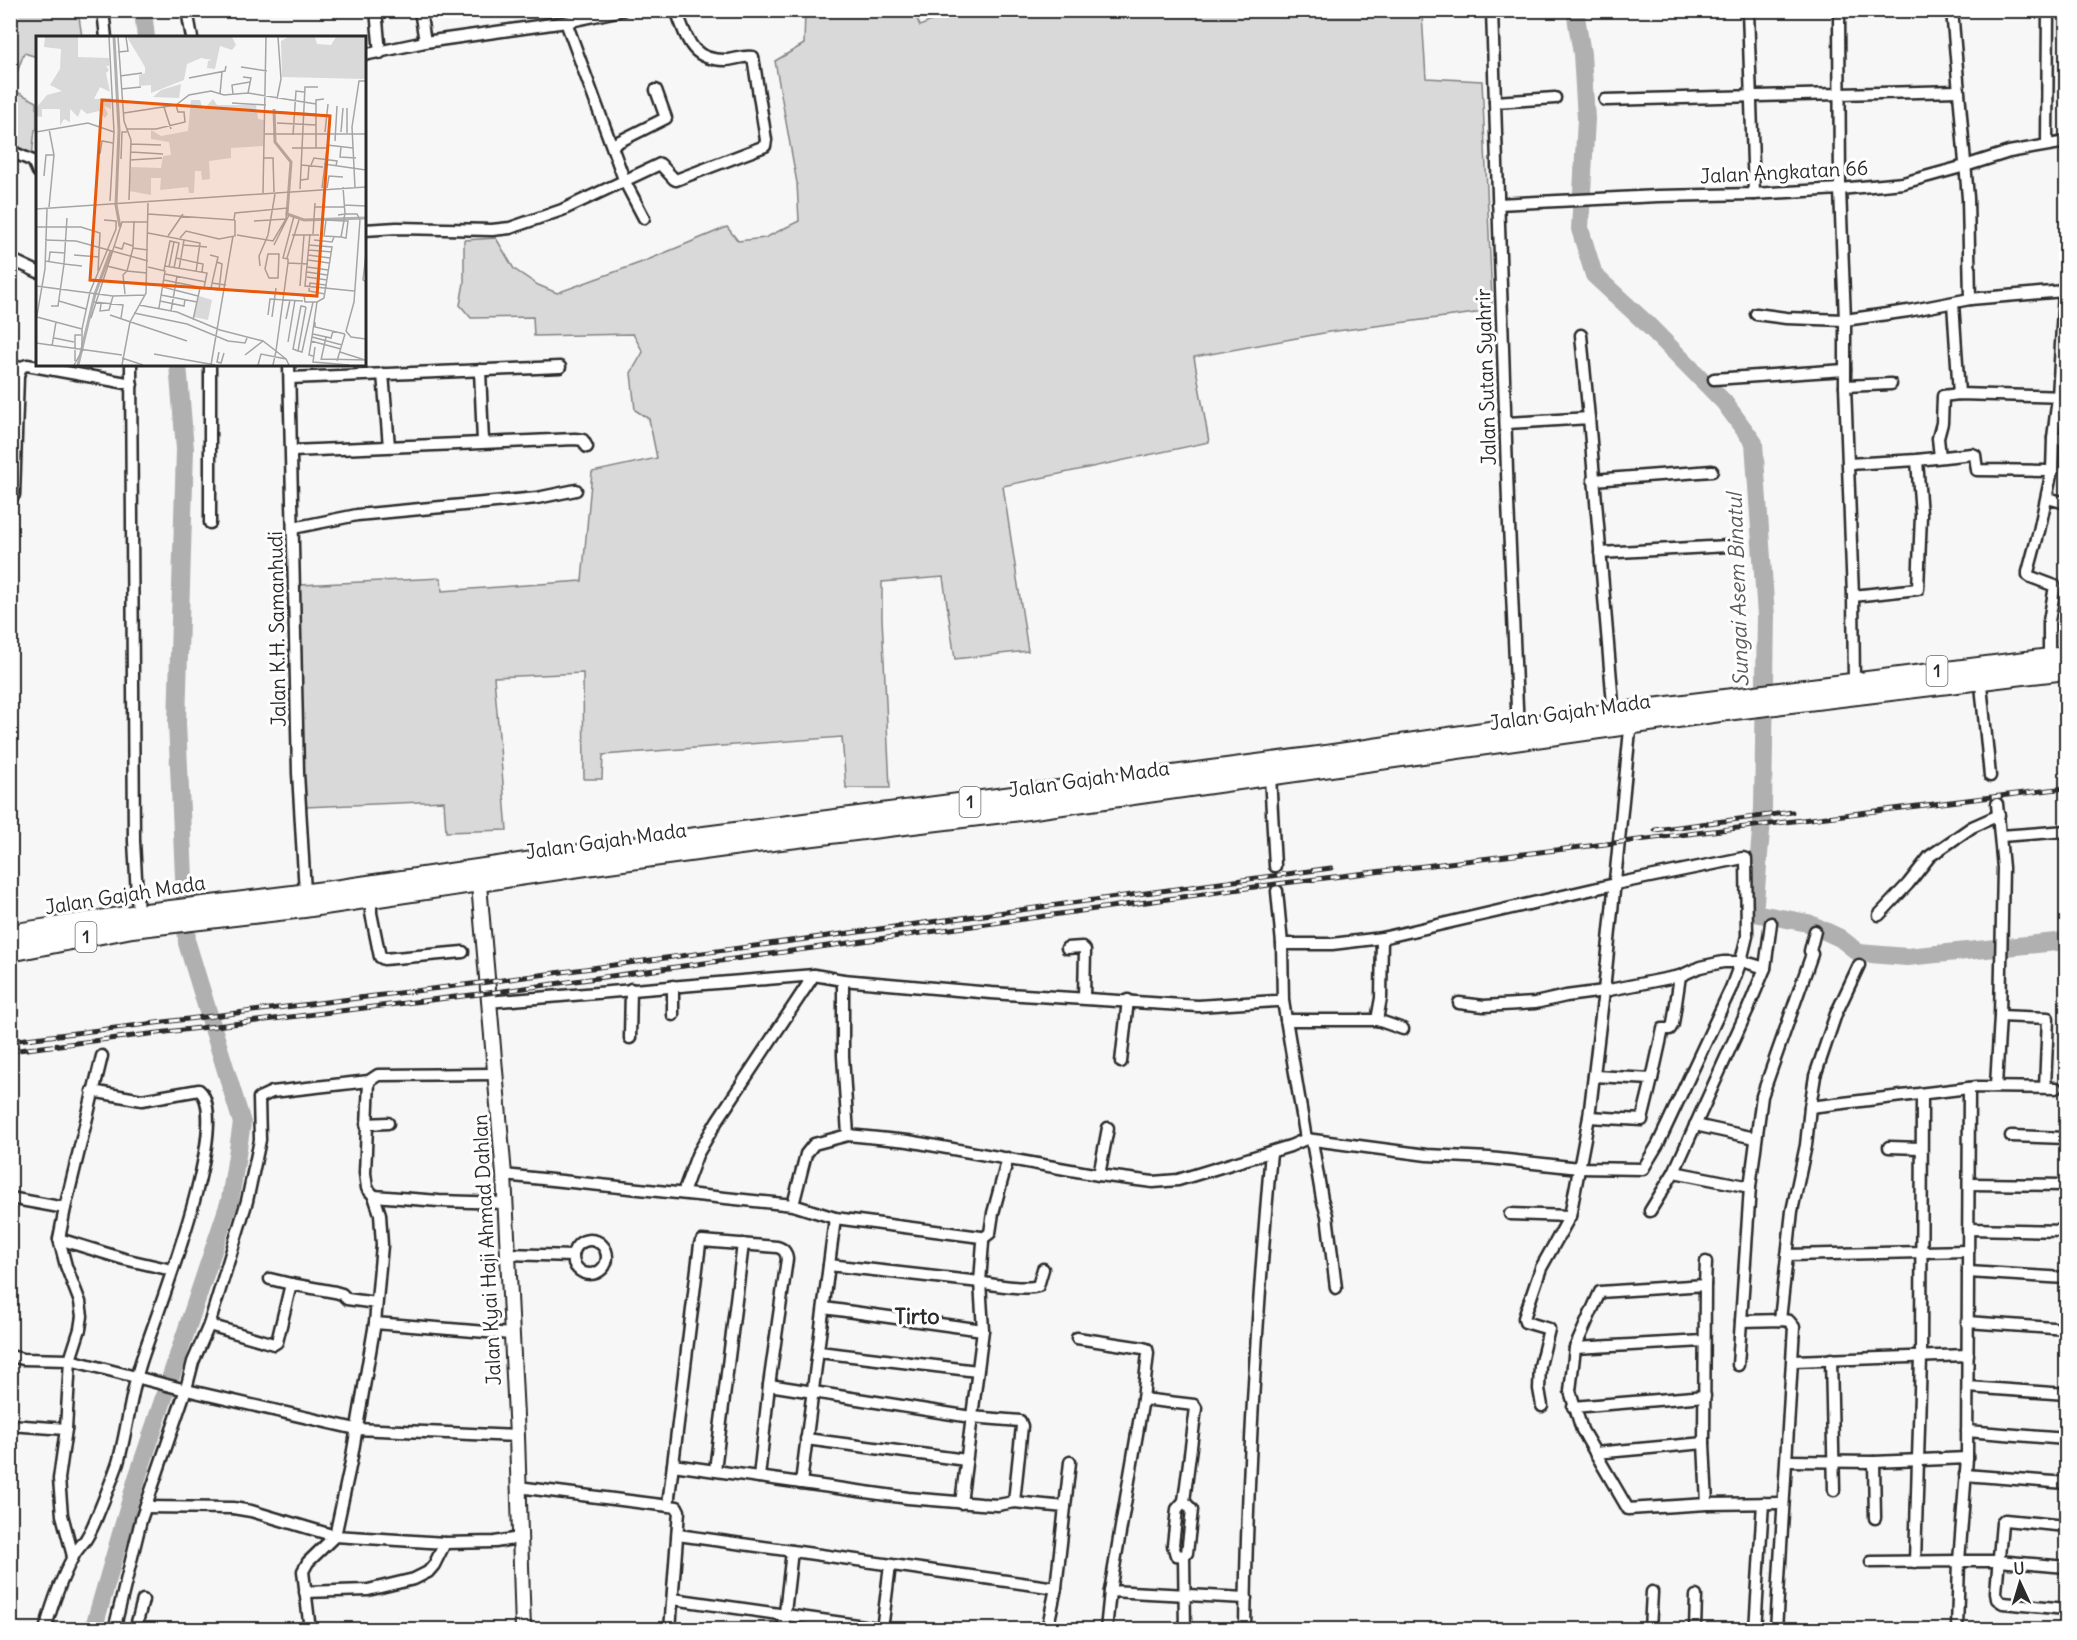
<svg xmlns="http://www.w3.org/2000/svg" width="2077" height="1640" font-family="Delius,sans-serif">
<rect width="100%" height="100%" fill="#f7f7f7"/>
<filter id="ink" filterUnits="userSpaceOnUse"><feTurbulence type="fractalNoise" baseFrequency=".0167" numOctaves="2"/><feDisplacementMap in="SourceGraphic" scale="12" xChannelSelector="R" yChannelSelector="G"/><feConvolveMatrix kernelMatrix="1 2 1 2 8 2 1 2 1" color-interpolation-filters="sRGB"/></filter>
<g filter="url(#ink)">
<g fill="#d9d9d9" stroke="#828282" stroke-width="1.5">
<polygon points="957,10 1405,11 1406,13 1422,15 1426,78 1482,81 1492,299 1491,311 1329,332 1194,357 1209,442 1003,486 1028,651 955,659 943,577 882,582 882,618 890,788 846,788 842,737 603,755 602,779 584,779 583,673 494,677 507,830 446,832 444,801 305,807 300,699 300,585 441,578 442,591 582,581 592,472 657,458 649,419 635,410 631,373 643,352 633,334 534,336 533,317 471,318 460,305 464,283 464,240 496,238 514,269 538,285 557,293 645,261 727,227 738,241 765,238 799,221 797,183 775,61 804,44 805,11 914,11 920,26"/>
<polygon points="11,11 78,11 82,37 38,38 37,57 24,53 11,89 37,102 37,129 35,130 32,156 11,147 11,134 14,125 11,122"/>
</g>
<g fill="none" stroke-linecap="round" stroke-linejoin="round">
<g stroke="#b0b0b0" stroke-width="18">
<polyline points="143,10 146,38"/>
<polyline points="1575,10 1582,54 1586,119 1580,229 1594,275 1647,324 1724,402 1754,443 1766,616 1763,808 1754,913 1808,923 1840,938 1859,953 1907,957 2066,941"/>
<polyline points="93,1630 137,1478 230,1200 242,1123 187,943 177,723 185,449 178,364"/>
</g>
<g stroke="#2b2b2b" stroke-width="15">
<g id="minor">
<polyline points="103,10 106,38"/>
<polyline points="187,10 192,38"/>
<polyline points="376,10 380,53"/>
<polyline points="420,10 425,42"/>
<polyline points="1492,10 1508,502 1518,730"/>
<polyline points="1748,10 1754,194"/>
<polyline points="1839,10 1840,189 1845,320 1845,386 1853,596 1854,682"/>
<polyline points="1952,10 1968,198 1970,299"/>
<polyline points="566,22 625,182 644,218"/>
<polyline points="364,55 425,42 566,22 622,10"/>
<polyline points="1605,100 1958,91"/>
<polyline points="1495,102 1555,98"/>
<polyline points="2047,144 2048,10"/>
<polyline points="612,145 666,118 656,90"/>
<polyline points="10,151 33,161 38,172"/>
<polyline points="1498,204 1658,196 1754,194 1840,189 1903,183 1965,166 2009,152 2066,142"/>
<path d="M364,230L397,228L492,230L510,228L562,210L660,164L674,179L676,180L765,146L766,140L753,57C744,55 734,60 725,60C690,60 687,38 676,10"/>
<polyline points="10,259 38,272"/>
<polyline points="1953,303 1959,394"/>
<polyline points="1756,314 1786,318 1845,320 1908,311 1970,299 2064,291"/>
<polyline points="1581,335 1589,418"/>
<polyline points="131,364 134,841 138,914"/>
<polyline points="210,364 210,523"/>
<polyline points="289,364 298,773 305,892"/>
<polyline points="480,370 483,442"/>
<polyline points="383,374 389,446"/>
<polyline points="290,378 560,367"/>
<polyline points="1714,379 1845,370"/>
<polyline points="1845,386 1891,384"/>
<polyline points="1507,423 1589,418 1614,716"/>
<polyline points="2053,438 2066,440"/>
<polyline points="292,451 575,439 583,440 587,447"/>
<polyline points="1940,457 1938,438 1942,423 1943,396 1959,394 2066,397"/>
<polyline points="1849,464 1917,460 1972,454 1975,455 1977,470 2052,471"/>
<polyline points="1593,480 1712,471"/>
<polyline points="14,495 18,376 21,367 27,365 132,384"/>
<polyline points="2047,498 2066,503"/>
<polyline points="293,528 357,515 537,498 576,490"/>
<polyline points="1600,553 1728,546"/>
<polyline points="1853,596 1918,589 1921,515 1917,460"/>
<polyline points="2049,658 2049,621 2055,586 2031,577 2028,575 2028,572 2039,531 2052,471 2053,438 2058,397 2064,291 2066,274"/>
<polyline points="1980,675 1990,776"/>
<polyline points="1270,776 1275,866"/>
<polyline points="2001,836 2066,831"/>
<polyline points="1277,891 1282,944"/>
<polyline points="371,898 371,913 380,957 384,959 463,952"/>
<polyline points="1879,915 1908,884 1930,856 1972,827 1999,815"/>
<polyline points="1067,948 1082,947 1085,950 1084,997"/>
<polyline points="843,980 843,1056 848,1135"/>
<polyline points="673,986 673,1015"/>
<polyline points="488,1002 814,975 843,980 991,993 1198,1006 1276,1001 1283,1001 1282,944 1332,944 1382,938 1615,884 1743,858 1746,859 1747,936 1741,961 1731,988 1658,1144 1643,1169 1579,1168 1489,1158 1427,1155 1306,1139"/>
<polyline points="1459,1003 1484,1006 1535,1003 1566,996 1604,991 1680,976 1700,967 1723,962 1745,962 1765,968"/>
<polyline points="2000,1016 2048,1018 2045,1087"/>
<polyline points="1286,1020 1377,1020 1403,1029"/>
<polyline points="1377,1020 1381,998 1382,938"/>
<polyline points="630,1038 631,989"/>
<polyline points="1121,1062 1128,1000"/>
<polyline points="1594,1076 1652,1079 1663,1029 1670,1029 1673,1024 1680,976"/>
<polyline points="369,1081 365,1173 367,1188 374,1196 380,1214 382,1245 375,1323 511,1334"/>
<polyline points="1996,1086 2000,1016 2003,868 1997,804"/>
<polyline points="1969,1088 1967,1458 1959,1561 1998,1561 2066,1567"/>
<polyline points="1810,1107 1977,1087 2056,1088"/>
<polyline points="1589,1117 1642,1120 1652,1079"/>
<polyline points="366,1124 388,1123"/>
<polyline points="1695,1125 1755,1138"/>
<polyline points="2011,1136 2066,1138"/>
<polyline points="1312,1141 1322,1199 1327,1215 1336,1288"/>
<polyline points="1889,1147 1921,1148"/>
<polyline points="1674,1172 1750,1187"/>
<polyline points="504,1175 793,1205 835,1218 981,1237 983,1242 980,1282 983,1330 961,1503"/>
<polyline points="1099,1175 1108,1128"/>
<polyline points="1969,1184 2066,1185"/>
<polyline points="683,1193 697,1155 717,1121 814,975"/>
<polyline points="374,1196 439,1201 504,1203"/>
<polyline points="10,1198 65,1208 59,1239 66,1266 80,1302 82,1316 80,1329 70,1360 66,1429 59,1479 62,1515 73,1556"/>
<polyline points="793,1205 806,1154 814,1144 848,1135 908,1141 1099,1175 1153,1182 1178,1180 1290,1146 1306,1139 1283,1001"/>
<polyline points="65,1208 102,1056"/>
<polyline points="1650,1211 1674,1172 1747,1011 1765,968 1771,923"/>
<polyline points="1510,1214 1570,1216"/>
<polyline points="1968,1229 2066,1231"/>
<polyline points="59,1239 124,1259 172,1270"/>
<polyline points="982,1239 990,1233 993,1213 1008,1158"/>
<circle cx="590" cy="1257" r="17"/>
<polyline points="508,1254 572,1256"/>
<polyline points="1787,1255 1968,1251"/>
<path d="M829,1265L980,1282C992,1285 1027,1290 1038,1286L1043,1269"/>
<polyline points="1968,1272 2066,1278"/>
<polyline points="270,1279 291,1284"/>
<polygon points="1705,1285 1704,1443 1707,1504 1628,1509 1582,1430 1570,1391 1575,1348 1600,1292"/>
<polyline points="1705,1285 1706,1262"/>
<polyline points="824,1308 983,1330"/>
<polyline points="1780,1320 1792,1211 1806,1145 1810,1107 1815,1076 1836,1014 1859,965"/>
<polyline points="1967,1322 2066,1329"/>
<polyline points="375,1323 351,1462 335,1536 445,1543 495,1542 519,1538"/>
<polyline points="209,1325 274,1344 277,1342 291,1284 335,1292 342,1294 347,1299 376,1303"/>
<polyline points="1077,1338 1143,1348 1147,1349 1148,1353 1143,1399 1110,1591 1246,1598"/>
<polyline points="1575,1348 1704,1341"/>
<polyline points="819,1352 977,1371"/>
<polyline points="10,1356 23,1359 70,1360 182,1389 356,1429 517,1436"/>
<polyline points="1831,1359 1834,1490"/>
<polyline points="1793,1361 1968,1355"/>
<polyline points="1738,1365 1741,1321"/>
<polyline points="769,1385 971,1417 1020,1421 1022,1426 1014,1502"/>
<polyline points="1968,1387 2066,1394"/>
<polyline points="1143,1399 1194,1405 1196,1408 1184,1501 1177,1509 1173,1545 1176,1555 1184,1556"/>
<polyline points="1542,1406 1539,1389 1540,1366 1549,1329 1525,1322 1524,1318 1541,1268 1570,1216 1589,1117 1604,991 1631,720"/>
<polyline points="1573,1407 1705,1396"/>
<polyline points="10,1425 66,1429"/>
<polyline points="1967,1431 2066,1439"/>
<polyline points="806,1439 966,1460"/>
<polyline points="1595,1453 1704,1443"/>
<polyline points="1787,1461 1874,1462 1967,1458"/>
<polyline points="1874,1462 1875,1518"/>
<polyline points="673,1465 908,1498 981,1504 998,1505 1014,1502 1065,1507 1056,1588 1047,1630"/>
<polyline points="715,1470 743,1244"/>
<polyline points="1965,1475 2066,1483"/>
<polyline points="801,1483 835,1218"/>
<polyline points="518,1487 677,1507 679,1511 670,1630"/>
<polyline points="1184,1501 1192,1510 1187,1553 1184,1556 1185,1630"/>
<polyline points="1707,1504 1783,1503"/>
<path d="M668,1505L700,1244L702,1241L777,1247C784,1249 786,1252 787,1259L769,1385L759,1477"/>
<polyline points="145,1507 233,1508 251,1511 335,1536 308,1562 303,1571 310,1630"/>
<polyline points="1065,1507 1070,1462"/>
<polyline points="2066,1526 2005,1520 2002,1523 1996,1592 1997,1599 2003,1603 2066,1609"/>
<polyline points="678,1535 1056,1588"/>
<polyline points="1871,1562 1959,1561 1957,1630"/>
<polyline points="1915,1562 1921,1358 1922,1094"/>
<polyline points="305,1592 368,1590 414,1579 428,1572 434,1565 445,1543"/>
<polyline points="673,1599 892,1630"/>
<path d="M45,1630C52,1605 61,1579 73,1557C76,1550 82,1545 86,1539C91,1531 95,1522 98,1514C105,1497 112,1480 118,1463C127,1431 130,1397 140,1365C153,1322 235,1120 199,1090L142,1100L92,1091"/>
<polyline points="114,1630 141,1520 186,1389 193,1362 209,1325 247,1201 260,1140 259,1098 272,1092 369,1081 378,1075 495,1074"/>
<polyline points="135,1630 143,1600"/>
<polyline points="783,1630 792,1551"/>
<polyline points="882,1630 890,1565"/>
<polyline points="1106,1630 1110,1591"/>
<path d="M1245,1630C1247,1471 1257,1311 1271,1152"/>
<polyline points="1650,1630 1652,1592"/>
<polyline points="1695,1630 1696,1596"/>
<polyline points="1755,1630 1763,1503"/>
<polyline points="1776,1630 1794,1327 1789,1321 1783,1320 1741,1321 1750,1187 1762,1096 1812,954 1810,951 1815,931"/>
</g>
</g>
<g stroke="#2b2b2b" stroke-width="18">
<polyline id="tertiary" points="478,873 504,1175 517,1436 523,1630"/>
</g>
<g stroke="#2b2b2b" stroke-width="22">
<g id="trunk">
<polyline points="10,934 138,914 341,889 689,838 1326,755 1613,713 2066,656"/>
<polyline points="10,952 132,928 304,908 586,866 740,845 1020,811 1734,710 2066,670"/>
</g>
</g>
<use href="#minor" stroke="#fff" stroke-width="10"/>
<use href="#tertiary" stroke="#fff" stroke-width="14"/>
<use href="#trunk" stroke="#fff" stroke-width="18"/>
<g stroke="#2b2b2b" stroke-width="5">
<g id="rail">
<polyline points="1655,830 1792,812"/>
<polyline points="10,1041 488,982 1331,868"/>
<polyline points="10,1051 488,993 1276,884 2066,788"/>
</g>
</g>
<use href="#rail" stroke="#fff" stroke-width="3" stroke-dasharray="9" stroke-linecap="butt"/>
</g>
</g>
<g text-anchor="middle" stroke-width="6" stroke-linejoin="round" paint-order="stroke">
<g fill="#fff" stroke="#6b6b6b" stroke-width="1.5">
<rect x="1926.5" y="656" width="21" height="30" rx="4.5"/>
<rect x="959.5" y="787" width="21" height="30" rx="4.5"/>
<rect x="75.5" y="922" width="21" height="30" rx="4.5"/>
</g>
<g font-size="18" font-weight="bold" fill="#2b2b2b">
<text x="1937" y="677">1</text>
<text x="970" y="808">1</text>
<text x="86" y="943">1</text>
</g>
<g font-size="20" fill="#2b2b2b" stroke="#fff">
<text transform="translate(1784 172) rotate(-3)" y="7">Jalan Angkatan 66</text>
<text transform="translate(1486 377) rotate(-92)" y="7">Jalan Sutan Syahrir</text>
<text transform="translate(277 629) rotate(-91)" y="7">Jalan K.H. Samanhudi</text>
<text transform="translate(1570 712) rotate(-8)" y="7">Jalan Gajah Mada</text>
<text transform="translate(1089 779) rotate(-8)" y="7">Jalan Gajah Mada</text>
<text transform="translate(606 841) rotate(-8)" y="7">Jalan Gajah Mada</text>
<text transform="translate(125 895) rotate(-9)" y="7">Jalan Gajah Mada</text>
<text transform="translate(487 1250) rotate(-93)" y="7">Jalan Kyai Haji Ahmad Dahlan</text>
</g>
<g font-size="21" font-style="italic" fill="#5a5a5a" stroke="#fff">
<text transform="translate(1738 590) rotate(-92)" y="7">Sungai Asem Binatul</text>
</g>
<g font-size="22" font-weight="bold" fill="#2b2b2b" stroke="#fff">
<text x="917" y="1324">Tirto</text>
</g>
</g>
<g transform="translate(36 36)">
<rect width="330" height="330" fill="#f7f7f7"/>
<path d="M9,1H42V21L73,22V30H70L73,34L70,37L74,56L64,51L58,63L75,62V73L68,70L72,78L69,82L63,75L51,78L45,73L42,81L34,73V86L28,83L24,90V73H6V81L0,80V72L11,59L26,55L14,49L24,33L25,13L8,11ZM91,1H196L200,9L196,14L184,10L179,33L171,32L172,25L176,24L165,22L151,28L148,44L115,57V49L103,50V39L109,37V31ZM252,1H279L281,8L295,9L300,1H330V43L246,41L245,5ZM145,48L143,62L117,61L125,54ZM177,63L181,69H220L222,83L228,84L227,110L195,112V122L173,125L174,143L166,144L165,135H159L158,157H153L152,151L124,154L125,142H115V159L93,155L95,131L125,132L127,120L135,119L133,106L115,103V94L125,100L152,95L155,64H164L167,74ZM163,260L176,264L172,284L158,281Z" fill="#d9d9d9"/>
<path fill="none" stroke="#b0b0b0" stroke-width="3" d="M78,1L83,94L80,169L84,191M238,73L239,106L255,126L251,178L268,184L330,182M42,329L59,258L75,215"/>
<path fill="none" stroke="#a5a5a5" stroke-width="1.5" d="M73,1L78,96L74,165M82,1L88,85L95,104L93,164M82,16L92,15L90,1M205,31L231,35M84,40L106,37M207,41L215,42L212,57M153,42L189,35L190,30M85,53L105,51M184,58L186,36M197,58L196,49L214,46M241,63L245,43L242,1M196,67L230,69M128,71L135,93M311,72V97M242,76L280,78M88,77L140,69L153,59L175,55L188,59L212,57L280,68M241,87L280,89M90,93H120L149,86L148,76H142L140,69M0,96L52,87L78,96M289,96L292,68M305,96L307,72M229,98H330M257,99L260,55L268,56M299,105L301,70M95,108L125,109M291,109L317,112M305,111L304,121L320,122M256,112H290M280,112V64L288,63M95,116L127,118M64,118L66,105L77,107M228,122H237L238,156M85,123L86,96H91M94,124L126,122M288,128L330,134M265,129L287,131M275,129L278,122L301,125L300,130M8,140L10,119H18M265,144L272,143L273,129M307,151L309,178H321L324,184L318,266L310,295L315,301L330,303M286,152L293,96M291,152L293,140L307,141M319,152L316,91L323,45H330M264,153L269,51H282M227,157L230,1M308,169L330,170M13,171L18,119L13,93M279,171H308M0,173L330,151M112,178L198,184L199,177L251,172L250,183L237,205L201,199M302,179L309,178L308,182V185L305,201L310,202L312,185H308L290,184L288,200L305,201M258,180L247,222L252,223V227L272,228M98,185L97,212L112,214M218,185L250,183M0,191H45L64,197L62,235M112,197L164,207L160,236M274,198L269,250L318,255M277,198L279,167M256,199H283M132,200L147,178M144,202L150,195L183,203L199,200V184M9,204L40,205L112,225M278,204L296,206L298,201M147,209L171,211M238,209L253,179M79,211L86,213L88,207L97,210M97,212L91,235L111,237M273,214L296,216M232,218H243L242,242H233L229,233ZM330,218L327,244L330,246M38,219L63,221M174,219L182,221L176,247L190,249M272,219L294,222M140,222L167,228L166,236M251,222L263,184M272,224L293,227M9,225L28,228L31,182M13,225L14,216L29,217M71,230L91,235L87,239L89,258M224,230L223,220L232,199L239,158M112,231L129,235L123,272M133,231L138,206M271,231L292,234M143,233L148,204M128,234L134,205L143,207L138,232M271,236L291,239M129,238L170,246M271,241L291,244M128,244L168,252L171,237L129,230M88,246L111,249M176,247L175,253L183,254L186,228L181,226M0,250L77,260L109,259M264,250L268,199M127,251L162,260M248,258L282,261M289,258L273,255L274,247L290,249M125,259L161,266M268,259L269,266H281L288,262L296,211L273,209M23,265L50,273M124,265L148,270L149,263M58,266L87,269L85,282M65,268L64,275L73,274L77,260M103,269L141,276L184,294L227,305L240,315L237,329M15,270H22L28,228L46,230M270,271L262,315L266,316L277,266M135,275L141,240M98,277L151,288L192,305L209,307L211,302M74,279L151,305M232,279L234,263L267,265M1,281L46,293M236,281L240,252M55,282L86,186H112M250,283L254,264M157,284L164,252M0,285L9,233L11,173M279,286V291L309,298M277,298L295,302L297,295M276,301L281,266M18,302L38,306M275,305L305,313M252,306L259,264M0,307L86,319M16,310L20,286M279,311L277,326L313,329M262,315L257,313L265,270L270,271M183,316L181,326L185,327L188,317M304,316L329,324M118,318L179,329M209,319L227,305M277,320L273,319L276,301L306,309M86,322L107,329M250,323L240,315L252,227M285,323L330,324M285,324L290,301M39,325V299H45M301,325L309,298M38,329L46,315V293L54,256L80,193V185L68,184M86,329L94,286L110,257L112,167M175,329L197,200M222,329L225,318L250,323L253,329"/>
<path fill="#e8590c" fill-opacity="0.15" stroke="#e8590c" stroke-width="3" d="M66,64L294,80L281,260L54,244Z"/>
<rect width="330" height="330" fill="none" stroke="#2b2b2b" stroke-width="3"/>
</g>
<rect width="2077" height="1640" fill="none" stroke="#fff" stroke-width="36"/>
<rect x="18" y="18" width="2041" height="1604" fill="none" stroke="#2b2b2b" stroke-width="2" filter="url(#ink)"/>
<g transform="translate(2020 1583) rotate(356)" stroke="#ffffff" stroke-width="4.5" paint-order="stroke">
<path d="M0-4.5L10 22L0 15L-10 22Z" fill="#2b2b2b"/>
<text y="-9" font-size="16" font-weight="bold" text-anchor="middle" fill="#2b2b2b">U</text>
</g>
</svg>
